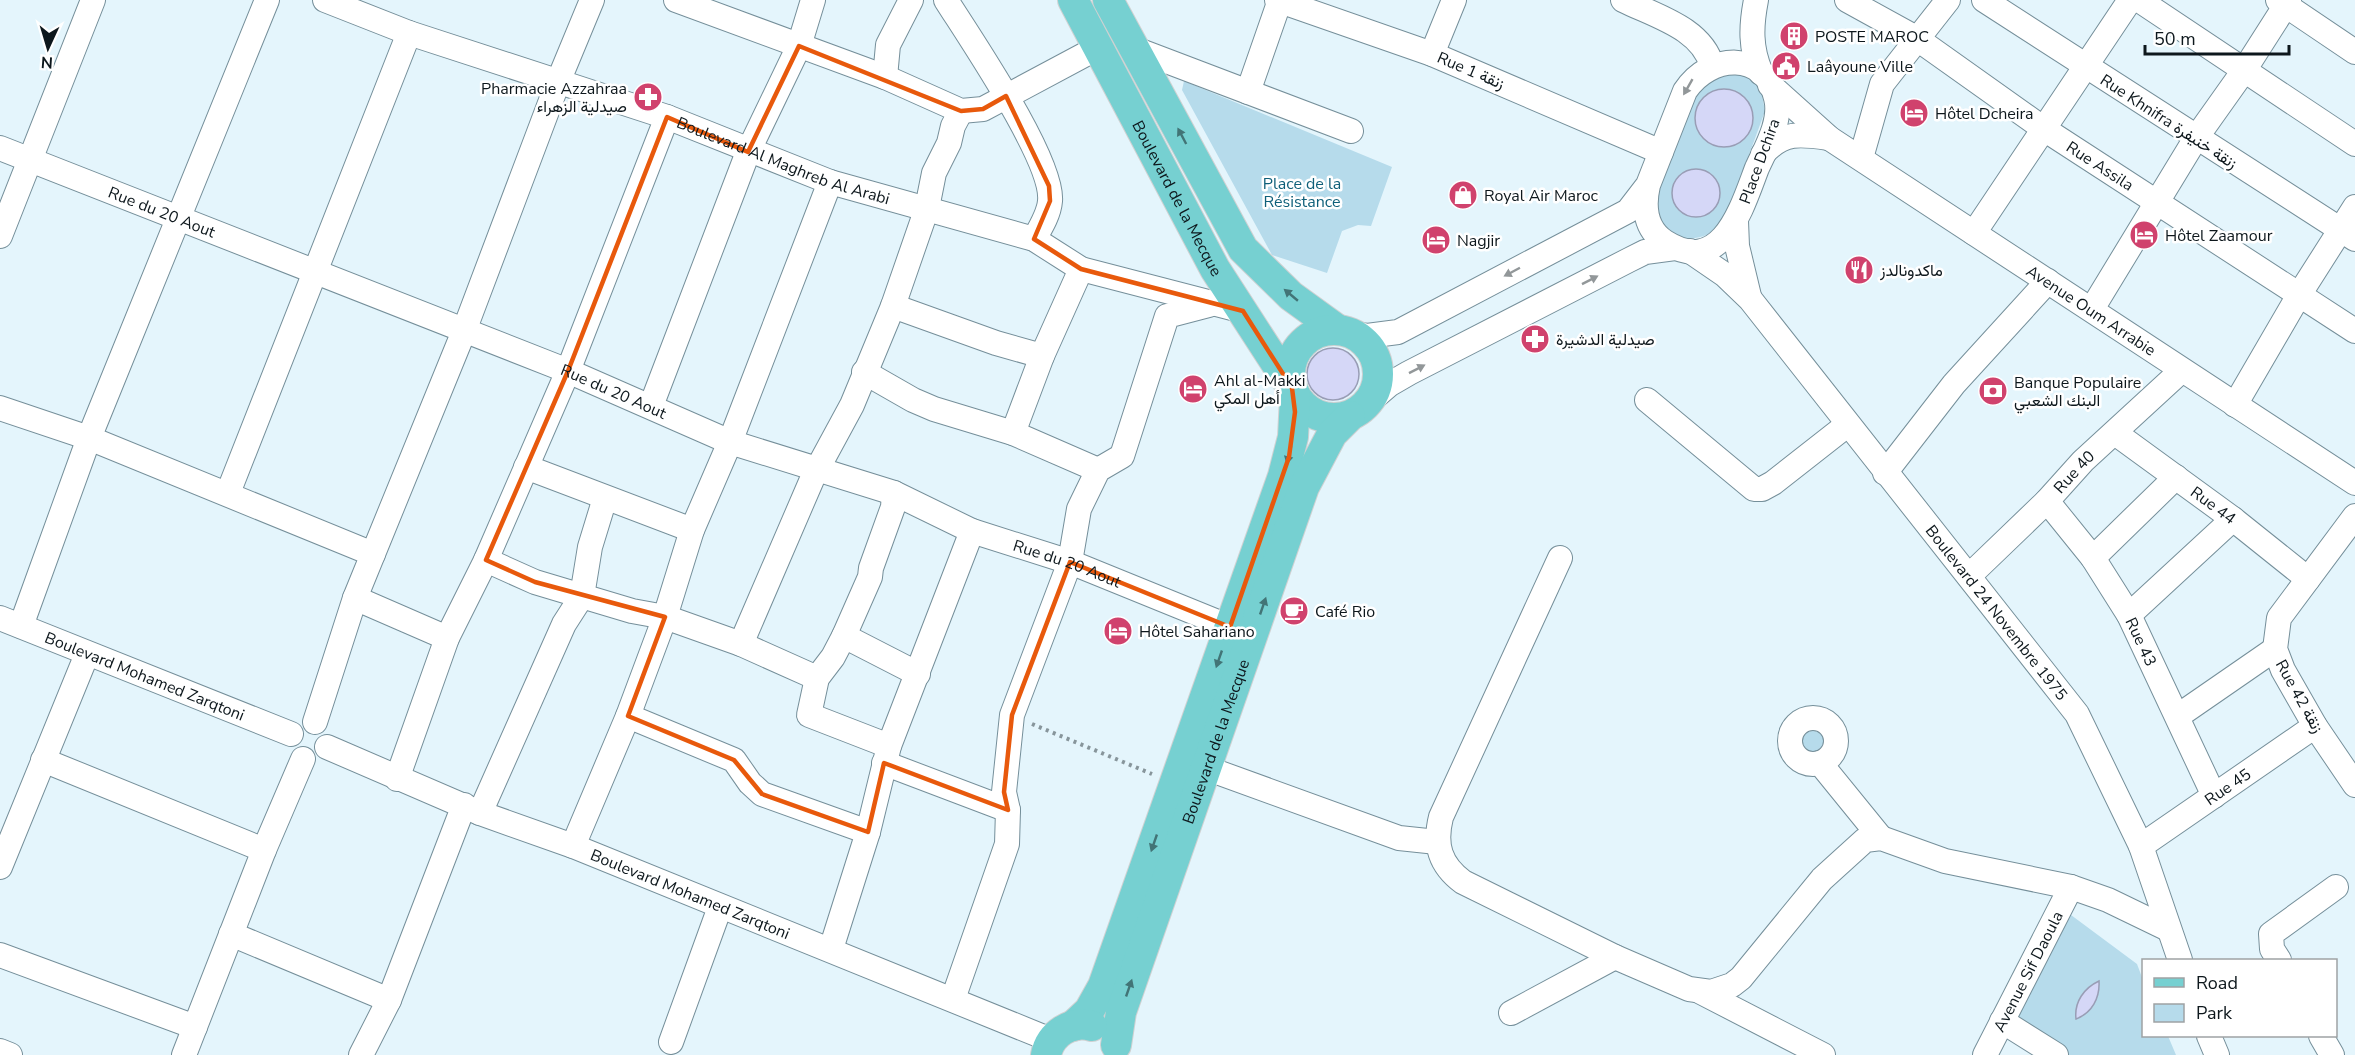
<svg xmlns="http://www.w3.org/2000/svg" width="2355" height="1055" font-family="'Nunito Sans',Vazirmatn,sans-serif">
<rect width="100%" height="100%" fill="#e4f5fc"/>
<g fill="#b6dbeb">
<path d="M1721,72L1744,75L1753,81L1761,90L1765,111L1726,218C1706,251 1652,243 1657,200C1660,173 1685,123 1695,95L1701,85Z"/>
<polygon points="1184,81 1392,167 1371,226 1358,225 1342,231 1327,273 1272,255 1182,90"/>
<circle cx="1813" cy="742" r="11"/>
<polygon points="2071,915 2137,964 2143,980 2144,1036 2168,1036 2176,1055 2069,1055 2015,1022"/>
</g>
<g fill="#d5d7f7" stroke="#999db5" stroke-width="1.5">
<circle cx="1724" cy="118" r="29"/>
<circle cx="1696" cy="193" r="24"/>
<circle cx="1333" cy="374" r="26"/>
<path d="M2099,981C2100,998 2092,1013 2076,1019C2074,1002 2084,988 2099,981Z"/>
</g>
<g fill="none" stroke-linecap="round" stroke-linejoin="round">
<g stroke="#758f9a" stroke-width="26">
<g id="minor">
<path id="s1" d="M325,0L409,33L667,117L830,182L1034,239L1081,269L1243,311"/>
<polyline points="676,0 885,77 961,111 983,109 1099,47"/>
<path d="M946,0C970,38 1054,161 1050,201C1049,214 1041,227 1034,239"/>
<polyline points="1277,0 1432,54 1661,152"/>
<path d="M1623,0C1655,16 1702,28 1712,66"/>
<path d="M1756,0C1751,26 1750,48 1761,73"/>
<path id="s2" d="M1847,0L1916,38L2044,129L2355,331"/>
<polyline points="1984,0 2355,239"/>
<polyline points="2139,0 2355,144"/>
<polyline points="2278,0 2355,52"/>
<polyline points="1135,49 1351,131"/>
<polyline points="1432,54 1454,0"/>
<polyline points="885,77 888,45 911,0"/>
<path id="s3" d="M1770,85L1829,138L2355,483"/>
<polyline points="1248,92 1280,0"/>
<path id="s4" d="M0,148L568,371L730,442L894,493L972,531L1070,562L1230,627"/>
<path d="M1763,154C1783,131 1801,134 1829,138"/>
<polyline points="1861,158 1882,84 1948,0"/>
<polyline points="1736,221 1737,246 1749,296"/>
<polyline points="1974,233 2130,0"/>
<polyline points="0,236 93,0"/>
<path id="s5" d="M1690,251L1725,275L1750,299L2077,714L2141,846L2180,960"/>
<polyline points="893,306 996,343 1042,356"/>
<polyline points="2092,309 2196,138 2245,69 2289,0"/>
<path d="M1350,333L1367,336L1398,332L1628,211L1648,185L1685,91C1710,53 1765,51 1776,98C1782,121 1766,148 1757,168C1742,207 1722,278 1665,242C1645,229 1643,207 1648,185"/>
<polyline points="864,372 913,400 934,409 1013,433 1098,470"/>
<polyline points="1647,400 1754,489 1762,489 1773,483 1847,425"/>
<polyline points="1369,402 1390,384 1409,373 1629,260 1645,252 1675,248"/>
<polyline points="2235,405 2299,295 2355,207"/>
<polyline points="651,406 748,152 799,46 813,0"/>
<polyline points="0,408 89,438 373,554"/>
<polyline points="1013,433 1042,356 1081,269"/>
<path id="s6" d="M2115,433L2233,519L2308,579"/>
<polyline points="526,467 692,530"/>
<polyline points="1885,473 1954,384 2048,281"/>
<polyline points="228,493 409,33"/>
<path id="s7" d="M2047,501L2093,558L2129,615L2214,796"/>
<polyline points="2355,516 2279,618 2275,649 2283,670 2315,726 2355,785"/>
<path d="M1560,558L1441,817C1434,845 1440,865 1463,882L1615,957L1689,989L1711,992L1732,985L1741,978L1822,879L1865,840L1881,838L1945,861L2071,887L2108,900L2168,929"/>
<polyline points="2093,558 2176,477"/>
<polyline points="486,560 535,582 632,611 665,617 741,644 817,678"/>
<path id="s8" d="M1969,576L2047,501L2083,461L2181,371"/>
<polyline points="355,598 447,638"/>
<polyline points="2129,615 2233,519"/>
<path id="s9" d="M0,618L291,734"/>
<polyline points="21,626 89,438 267,0"/>
<polyline points="844,636 870,577 871,568 893,507 894,493"/>
<polyline points="741,644 813,477 852,405 893,306 927,208 934,173 949,143 953,126 961,111"/>
<polyline points="628,716 734,760 750,783 762,794 868,832"/>
<polyline points="2178,716 2275,649"/>
<circle cx="1813" cy="741" r="23"/>
<polyline points="315,722 355,598 464,331 558,82 592,0"/>
<polyline points="889,746 809,715 817,678 833,657 844,636 918,674"/>
<path id="s10" d="M327,747L480,813L573,846L1051,1040"/>
<polyline points="43,760 264,850"/>
<polyline points="884,763 1008,810"/>
<polyline points="1820,763 1881,838"/>
<polyline points="1206,768 1399,838 1437,842"/>
<polyline points="397,779 447,638 486,560 568,371 667,117"/>
<polyline points="480,813 564,624 582,596 590,547 605,498"/>
<polyline points="573,846 628,716 665,617 692,530 730,442 830,182"/>
<path id="s11" d="M2141,846L2315,726"/>
<polyline points="0,867 87,654"/>
<polyline points="231,934 389,1000"/>
<polyline points="831,949 868,832 889,746 972,531"/>
<polyline points="0,955 195,1027"/>
<polyline points="2279,960 2272,949 2271,934 2336,887"/>
<polyline points="1701,992 1823,1055"/>
<polyline points="953,999 1007,844 1008,810 1004,792 1012,715 1070,562 1079,509 1098,470 1122,456 1167,316 1209,305"/>
<polyline points="1511,1013 1615,957"/>
<polyline points="2002,1021 2056,1055"/>
<polyline points="2209,1036 2217,1055"/>
<polyline points="2321,1036 2332,1055"/>
<polyline points="671,1042 720,907"/>
<polyline points="0,1051 10,1055"/>
<polyline points="184,1055 264,850 303,759"/>
<polyline points="361,1055 389,1000 464,805"/>
<path id="s12" d="M1985,1055L2071,887"/>
</g>
</g>
<g stroke="#cfd1d2" stroke-width="32">
<g id="major">
<path id="s13" d="M1073,0L1215,269L1292,388"/>
<polyline points="1108,0 1243,249 1291,296 1338,330"/>
<circle cx="1334" cy="374" r="44"/>
<polyline points="1073,1026 1089,1011 1103,986 1283,476 1293,437 1295,397"/>
<path id="s14" d="M1116,1045L1121,1012L1304,487L1332,434L1350,416"/>
<path d="M1046,1055C1050,1034 1071,1020 1092,1026"/>
</g>
</g>
<polyline stroke="#87959b" stroke-width="4" stroke-dasharray="3 4.5" stroke-linecap="butt" points="1032,724 1152,774"/>
<use href="#minor" stroke="#fff" stroke-width="24"/>
<use href="#major" stroke="#76d0d1" stroke-width="30"/>
</g>
<defs><path id="oneway-solid" d="M-6-.8H1V-3.2L6.5 0L1 3.2V.8H-6Z" transform="scale(1.5)"/></defs>
<g fill="#929799">
<use href="#oneway-solid" transform="translate(1688 87) rotate(120)"/>
<use href="#oneway-solid" transform="translate(1512 272) rotate(152)"/>
<use href="#oneway-solid" transform="translate(1590 280) rotate(-27)"/>
<use href="#oneway-solid" transform="translate(1417 369) rotate(-27)"/>
</g>
<g fill="#427476">
<use href="#oneway-solid" transform="translate(1182 136) rotate(-118)"/>
<use href="#oneway-solid" transform="translate(1291 295) rotate(-140)"/>
<use href="#oneway-solid" transform="translate(1289 455) rotate(104)"/>
<use href="#oneway-solid" transform="translate(1263 606) rotate(-71)"/>
<use href="#oneway-solid" transform="translate(1219 659) rotate(109)"/>
<use href="#oneway-solid" transform="translate(1154 843) rotate(109)"/>
<use href="#oneway-solid" transform="translate(1129 988) rotate(-71)"/>
</g>
<path fill="none" stroke="#e8590c" stroke-width="4.5" stroke-linejoin="round" d="M799,46L961,111L983,109L1006,96L1049,186L1050,201L1034,239L1081,269L1243,311L1292,388L1295,412L1289,457L1230,627L1070,562L1012,715L1004,792L1008,810L884,763L868,832L762,794L734,760L628,716L665,617L535,582L486,560L568,371L667,117L748,152Z"/>
<defs>
<g id="building-disc" transform="scale(1.5)"><circle r="9.5" fill="#d0426d" stroke="#fff"/><path d="M-4-6H4V6H1V3H-1V6H-4ZM-2.5-4.3h1.7v1.8h-1.7ZM.8-4.3h1.7v1.8H.8ZM-2.5-1h1.7V.8h-1.7ZM.8-1h1.7V.8H.8Z" fill="#fff"/></g>
<g id="civic-disc" transform="scale(1.5)"><circle r="9.5" fill="#d0426d" stroke="#fff"/><path d="M-.6-6.5H3V-4.5H.6V-3L4-1V1h2V6H-6V1h2V-1L-.6-3ZM-1.2 2.5V6h2.4V2.5Z" fill="#fff"/></g>
<g id="pharmacy-disc" transform="scale(1.5)"><circle r="9.5" fill="#d0426d" stroke="#fff"/><path d="M-2-6h4v4h4v4h-4v4h-4v-4h-4v-4h4Z" fill="#fff"/></g>
<g id="hotel-disc" transform="scale(1.5)"><circle r="9.5" fill="#d0426d" stroke="#fff"/><path d="M-6-4.5h1.5V1H6V5H4.5V3h-9V5H-6ZM-4 0a1.8 1.8 0 1 1 3.6 0ZM.5 0V-2.5h3Q6-2.5 6 0Z" fill="#fff"/></g>
<g id="shop-disc" transform="scale(1.5)"><circle r="9.5" fill="#d0426d" stroke="#fff"/><path d="M-5-2.5h2.3a2.7 3.5 0 0 1 5.4 0H5L5.5 6h-11ZM-1.5-2.5h3a1.5 2.3 0 0 0-3 0Z" fill="#fff"/></g>
<g id="restaurant-disc" transform="scale(1.5)"><circle r="9.5" fill="#d0426d" stroke="#fff"/><path d="M-5-6h1v4h1v-4h1v4h1v-4h1v5L-1.5 .5V6h-2V.5L-5-1ZM5-6V6H3V1.5H1.5Q1.5-4 5-6Z" fill="#fff"/></g>
<g id="bank-disc" transform="scale(1.5)"><circle r="9.5" fill="#d0426d" stroke="#fff"/><path d="M-6-4H6V4H-6ZM0-2.3a2.3 2.3 0 1 0 0 4.6a2.3 2.3 0 1 0 0-4.6Z" fill="#fff"/></g>
<g id="cafe-disc" transform="scale(1.5)"><circle r="9.5" fill="#d0426d" stroke="#fff"/><path d="M-5.5-4.5H6V0H3Q3 3.5 0 3.5H-2.5Q-5.5 3.5-5.5 0ZM3-3.2v2h1.7v-2ZM-6 4.5H4V6H-6Z" fill="#fff"/></g>
</defs>
<g fill-rule="evenodd">
<use href="#building-disc" x="1794" y="36"/>
<use href="#civic-disc" x="1786" y="66"/>
<use href="#pharmacy-disc" x="648" y="97"/>
<use href="#hotel-disc" x="1914" y="113"/>
<use href="#shop-disc" x="1463" y="195"/>
<use href="#hotel-disc" x="2144" y="235"/>
<use href="#hotel-disc" x="1436" y="240"/>
<use href="#restaurant-disc" x="1859" y="270"/>
<use href="#pharmacy-disc" x="1535" y="339"/>
<use href="#hotel-disc" x="1193" y="389"/>
<use href="#bank-disc" x="1993" y="391"/>
<use href="#cafe-disc" x="1294" y="611"/>
<use href="#hotel-disc" x="1118" y="631"/>
</g>
<g text-anchor="middle" stroke-width="5" stroke-linejoin="round" paint-order="stroke">
<g font-size="16" fill="#0d171c" stroke="#fff" text-anchor="start">
<text x="1815" y="42">POSTE MAROC</text>
<text x="1807" y="72">Laâyoune Ville</text>
<text x="627" y="94" text-anchor="end">Pharmacie Azzahraa<tspan x="627" dy="18">صيدلية الزهراء</tspan></text>
<text x="1935" y="119">Hôtel Dcheira</text>
<text x="1484" y="201">Royal Air Maroc</text>
<text x="2165" y="241">Hôtel Zaamour</text>
<text x="1457" y="246">Nagjir</text>
<text x="1880" y="276">ماكدونالدز</text>
<text x="1556" y="345">صيدلية الدشيرة</text>
<text x="1214" y="386">Ahl al-Makki<tspan x="1214" dy="18">أهل المكي</tspan></text>
<text x="2014" y="388">Banque Populaire<tspan x="2014" dy="18">البنك الشعبي</tspan></text>
<text x="1315" y="617">Café Rio</text>
<text x="1139" y="637">Hôtel Sahariano</text>
</g>
<g font-size="16" fill="#0d171c" stroke="#fff">
<text transform="translate(1471 70) rotate(23)" y="6">Rue 1 زنقة</text>
<text transform="translate(2169 121) rotate(33)" y="6">Rue Khnifra زنقة خنيفرة</text>
<text dy="6" stroke="none"><textPath href="#s1" startOffset="486">Boulevard Al Maghreb Al Arabi</textPath></text>
<text transform="translate(1759 161) rotate(-70)" y="6">Place Dchira</text>
<text dy="6" stroke="none"><textPath href="#s2" startOffset="303">Rue Assila</textPath></text>
<text dy="6" stroke="none"><textPath href="#s13" startOffset="224">Boulevard de la Mecque</textPath></text>
<text dy="6" stroke="none"><textPath href="#s4" startOffset="174">Rue du 20 Aout</textPath></text>
<text dy="6" stroke="none"><textPath href="#s3" startOffset="393">Avenue Oum Arrabie</textPath></text>
<text dy="6" stroke="none"><textPath href="#s4" startOffset="660">Rue du 20 Aout</textPath></text>
<text dy="6" stroke="none"><textPath href="#s8" startOffset="148">Rue 40</textPath></text>
<text dy="6" stroke="none"><textPath href="#s6" startOffset="122">Rue 44</textPath></text>
<text dy="6" stroke="none"><textPath href="#s4" startOffset="1146">Rue du 20 Aout</textPath></text>
<text dy="6" stroke="none"><textPath href="#s5" startOffset="476">Boulevard 24 Novembre 1975</textPath></text>
<text dy="6" stroke="none"><textPath href="#s7" startOffset="170">Rue 43</textPath></text>
<text dy="6" stroke="none"><textPath href="#s9" startOffset="156">Boulevard Mohamed Zarqtoni</textPath></text>
<text transform="translate(2300 696) rotate(61)" y="6">Rue 42 زنقة</text>
<text dy="6" stroke="none"><textPath href="#s14" startOffset="320">Boulevard de la Mecque</textPath></text>
<text dy="6" stroke="none"><textPath href="#s11" startOffset="105">Rue 45</textPath></text>
<text dy="6" stroke="none"><textPath href="#s10" startOffset="392">Boulevard Mohamed Zarqtoni</textPath></text>
<text dy="6" stroke="none"><textPath href="#s12" startOffset="94">Avenue Sif Daoula</textPath></text>
</g>
<g font-size="16" fill="#0e5f79" stroke="#fff">
<text x="1302" y="189">Place de la<tspan x="1302" dy="18">Résistance</tspan></text>
</g>
</g>
<rect x="2142" y="959" width="195" height="78" fill="#ffffff" stroke="#9ea2a4" stroke-width="1.5"/>
<rect x="2154" y="978" width="30" height="9" fill="#76d0d1" stroke="#9ea2a4" stroke-width="1.5"/>
<text x="2196" y="989" font-size="18" fill="#0d171c">Road</text>
<rect x="2154" y="1004" width="30" height="18" fill="#b6dbeb" stroke="#9ea2a4" stroke-width="1.5"/>
<text x="2196" y="1019" font-size="18" fill="#0d171c">Park</text>
<g transform="translate(48 48) rotate(184)" stroke="#ffffff" stroke-width="4.5" paint-order="stroke">
<path d="M0-4.5L10 22L0 15L-10 22Z" fill="#0d171c"/>
<text y="-9" font-size="16" font-weight="bold" text-anchor="middle" fill="#0d171c">N</text>
</g>
<path d="M2145 45v9h144v-9" fill="none" stroke="#0d171c" stroke-width="3"/>
<text x="2154" y="45" font-size="18" fill="#0d171c" stroke="#ffffff" stroke-width="4.5" paint-order="stroke">50 m</text>
</svg>
